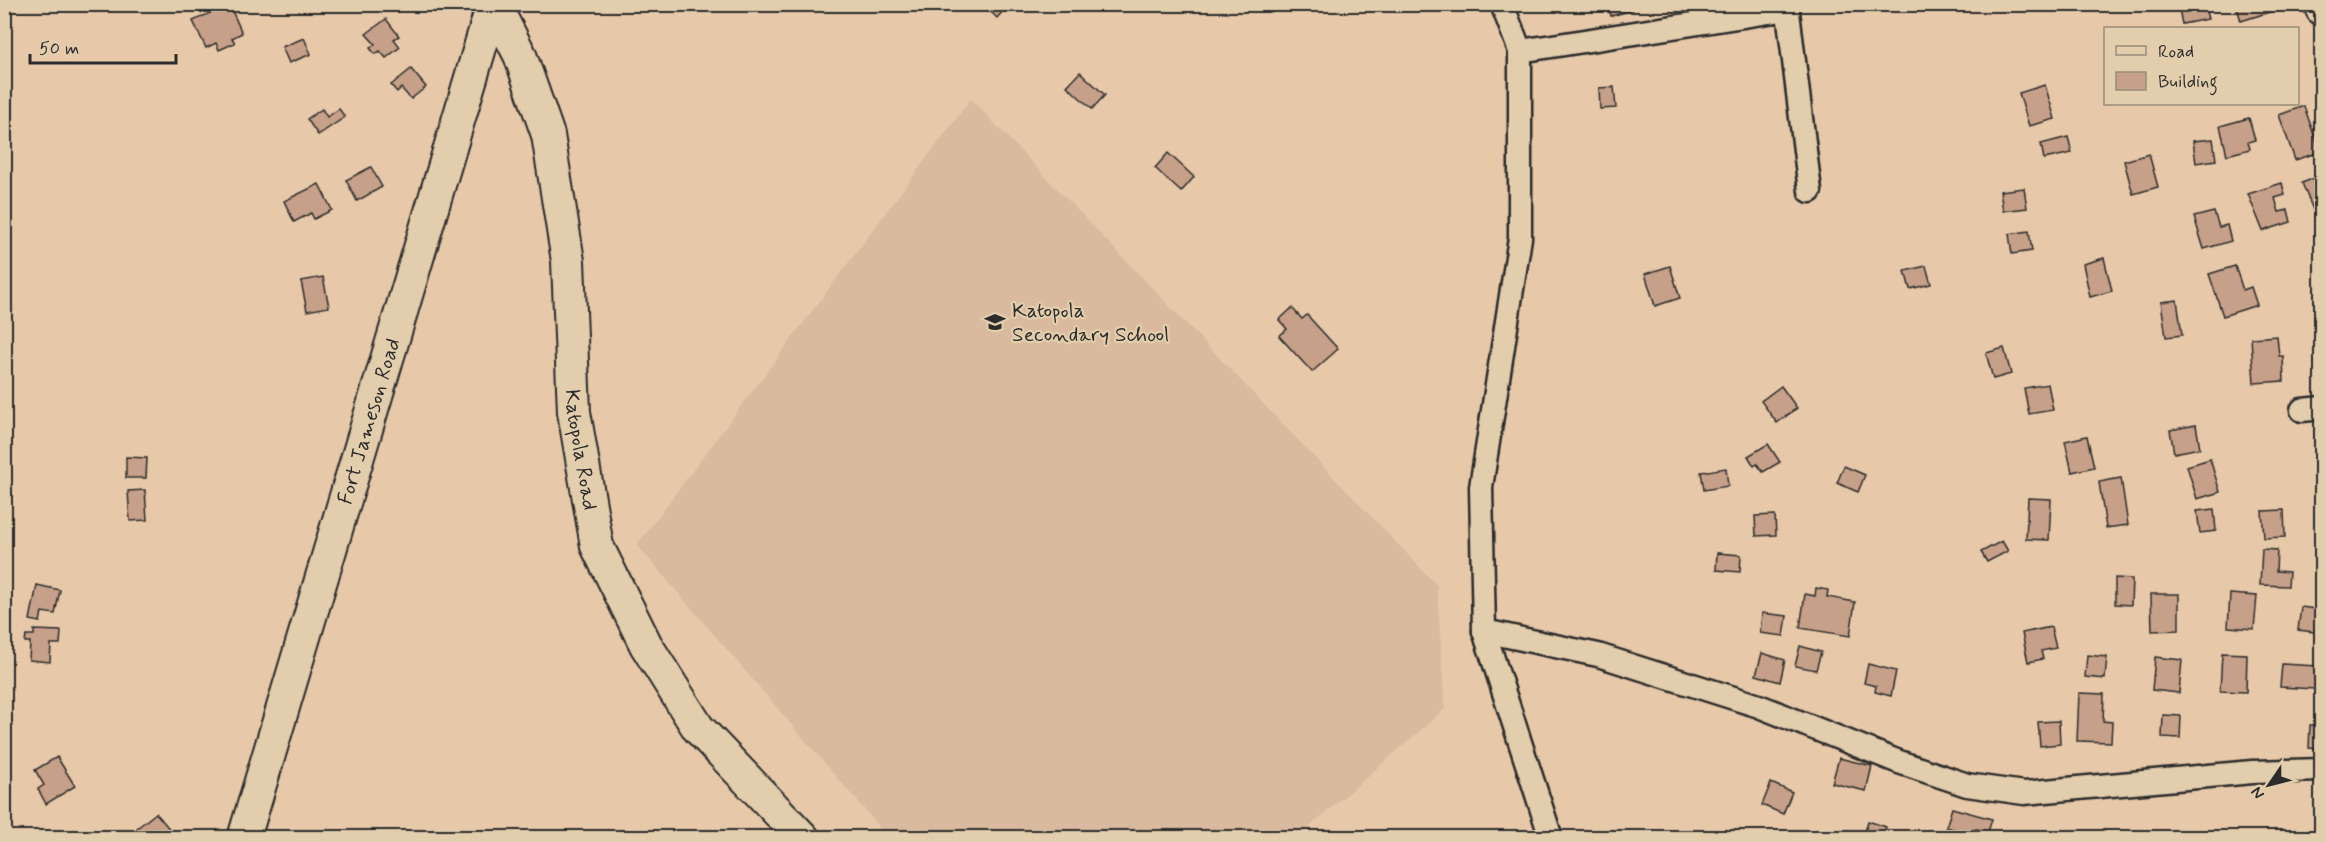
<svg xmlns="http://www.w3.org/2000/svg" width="2326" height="842" font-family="Mynerve,sans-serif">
<rect width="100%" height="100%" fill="#e7c9aa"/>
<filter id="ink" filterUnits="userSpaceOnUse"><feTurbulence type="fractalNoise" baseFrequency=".0167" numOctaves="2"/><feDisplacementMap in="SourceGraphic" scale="12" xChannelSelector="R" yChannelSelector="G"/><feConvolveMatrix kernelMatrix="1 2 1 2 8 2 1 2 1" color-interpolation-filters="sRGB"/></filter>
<g filter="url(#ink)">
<polygon fill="#d9ba9e" points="971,99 1437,585 1445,709 1298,837 888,837 637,545"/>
<g fill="#c7a089" stroke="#2b2b2b" stroke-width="1.5">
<polygon points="229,4 242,33 232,38 235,43 219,50 216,43 206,48 193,21"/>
<polygon points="983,4 1009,4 997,18"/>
<polygon points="1600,4 1632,4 1633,10 1611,16 1609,9 1603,11"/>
<polygon points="2178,4 2204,4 2208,19 2182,24"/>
<polygon points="2236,4 2271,4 2273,11 2241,21"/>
<polygon points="386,19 399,36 394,39 400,47 386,58 380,51 375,54 370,48 375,44 366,34"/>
<polygon points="304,38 311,54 289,63 282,47"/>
<polygon points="411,69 426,87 411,99 401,88 397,92 391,85"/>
<polygon points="1080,72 1105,95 1092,109 1067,86"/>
<polygon points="2045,85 2055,119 2029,126 2019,93"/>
<polygon points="1614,87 1616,108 1600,109 1599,88"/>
<polygon points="2304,106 2320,152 2295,160 2279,115"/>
<polygon points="322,109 327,117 339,109 345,117 318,135 307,119"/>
<polygon points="2249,118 2255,140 2248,142 2250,149 2227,155 2220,126"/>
<polygon points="2068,137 2072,153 2044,159 2041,144"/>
<polygon points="2213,139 2216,160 2196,163 2193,141"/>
<polygon points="1168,153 1194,177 1181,192 1155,168"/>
<polygon points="2149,154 2158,187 2133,194 2124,161"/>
<polygon points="371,167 382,187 357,201 346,180"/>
<polygon points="2322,175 2322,221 2318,222 2302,183"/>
<polygon points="2282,183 2285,195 2275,198 2279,212 2288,210 2291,222 2263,231 2248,194"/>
<polygon points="319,184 332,210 314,219 311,213 294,222 284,201"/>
<polygon points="2024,188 2027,208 2003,211 2000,191"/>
<polygon points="2214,212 2219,227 2227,225 2231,241 2204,249 2194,217"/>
<polygon points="2029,231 2032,251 2012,254 2009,234"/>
<polygon points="2104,258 2112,291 2090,297 2083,264"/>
<polygon points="1670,266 1680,298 1655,306 1645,274"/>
<polygon points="1926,266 1931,284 1910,289 1905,271"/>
<polygon points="2235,266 2243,290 2251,287 2257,305 2223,316 2209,274"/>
<polygon points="323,277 329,307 307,311 301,281"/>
<polygon points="2177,300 2182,335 2166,337 2161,302"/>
<polygon points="1292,308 1302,319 1307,315 1338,349 1312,372 1279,336 1287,329 1279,320"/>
<polygon points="2277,336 2279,356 2283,356 2284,381 2254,383 2251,338"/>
<polygon points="2004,348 2011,374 1993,379 1986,353"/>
<polygon points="2048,384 2053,410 2029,414 2024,388"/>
<polygon points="1781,386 1797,408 1777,423 1761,401"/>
<polygon points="2196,425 2200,448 2174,453 2170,430"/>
<polygon points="2087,436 2094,467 2072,472 2065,441"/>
<polygon points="1768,444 1780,462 1763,472 1757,464 1754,466 1748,456"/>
<polygon points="126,457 147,458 146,478 126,478"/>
<polygon points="2210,459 2220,492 2197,499 2187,466"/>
<polygon points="1844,466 1865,475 1858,492 1837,483"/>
<polygon points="1726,468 1728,486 1704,490 1701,472"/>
<polygon points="2121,478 2128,525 2106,528 2099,482"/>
<polygon points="145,490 147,520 130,521 128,491"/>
<polygon points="2028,498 2051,499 2049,540 2026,539"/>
<polygon points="2214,509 2216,531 2200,533 2197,511"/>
<polygon points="2284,510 2285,537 2264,538 2262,511"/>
<polygon points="1775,515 1776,535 1756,536 1755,516"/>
<polygon points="2002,541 2008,551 1987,562 1981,552"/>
<polygon points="2262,549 2277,550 2276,571 2289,572 2288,586 2260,585"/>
<polygon points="1717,553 1741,555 1740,572 1716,570"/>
<polygon points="2115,578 2132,579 2131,605 2115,604"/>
<polygon points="37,585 60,590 55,614 42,612 40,622 30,620"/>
<polygon points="1816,588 1828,590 1827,597 1855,602 1850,636 1800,628 1805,594 1815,596"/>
<polygon points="2151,594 2179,594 2179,630 2152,631"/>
<polygon points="2230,594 2257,596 2254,629 2228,627"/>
<polygon points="2301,607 2322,610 2322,633 2298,630"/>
<polygon points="1762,613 1787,616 1784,636 1760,633"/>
<polygon points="2051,627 2056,648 2041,651 2043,659 2028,662 2022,633"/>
<polygon points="34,630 61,631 60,644 51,644 50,662 29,660 30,642 25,642 26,635 34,635"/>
<polygon points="1800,646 1821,652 1816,670 1795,666"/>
<polygon points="1762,653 1785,660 1780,682 1756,675"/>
<polygon points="2222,653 2247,654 2246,692 2220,691"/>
<polygon points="2087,655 2107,657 2105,679 2085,677"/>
<polygon points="2155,657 2182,660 2179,693 2152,690"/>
<polygon points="1868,664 1896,671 1891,696 1875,692 1876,686 1864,683"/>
<polygon points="2282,664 2317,666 2315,689 2280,687"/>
<polygon points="2079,693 2104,694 2103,721 2112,722 2111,742 2077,741"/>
<polygon points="2316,701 2322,702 2322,749 2309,748 2310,725 2316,725"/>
<polygon points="2163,715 2181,716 2180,738 2162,737"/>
<polygon points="2059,721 2060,744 2040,746 2038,722"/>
<polygon points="57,757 75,786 46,804 38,789 44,785 35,770"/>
<polygon points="1839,758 1872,766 1866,791 1832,783"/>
<polygon points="1771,783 1792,792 1783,814 1762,805"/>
<polygon points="1952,808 1992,819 1988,832 1976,829 1974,835 1946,827"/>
<polygon points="156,813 177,838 145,838 137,828"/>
<polygon points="1868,821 1886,827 1883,838 1863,838"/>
</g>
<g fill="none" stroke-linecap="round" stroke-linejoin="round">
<g stroke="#2b2b2b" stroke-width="27">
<g id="street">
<polyline points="1502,4 1520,51 1520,238 1481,487 1484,631 1551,838"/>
<polyline points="1787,4 1810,191"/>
<polyline points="1520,51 1788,9"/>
<polyline points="2302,410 2322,408"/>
<polyline points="1484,631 1598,655 1759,706 1899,762 1967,785 2024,793 2252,772 2322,770"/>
</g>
</g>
<g stroke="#2b2b2b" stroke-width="36">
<g id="secondary">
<path id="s1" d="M494,4L520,55L548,135L568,261L574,412L597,546L646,645L698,728L803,838"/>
<polyline points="2320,4 2322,9"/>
<path id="s2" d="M244,838L493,4"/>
</g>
</g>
<use href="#street" stroke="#e2cdac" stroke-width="22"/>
<use href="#secondary" stroke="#e2cdac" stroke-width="32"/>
</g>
</g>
<defs>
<g id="school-bare" transform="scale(1.62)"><path d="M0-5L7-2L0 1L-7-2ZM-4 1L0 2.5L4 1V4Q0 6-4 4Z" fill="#2b2b2b" stroke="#e2cdac" stroke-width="2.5" paint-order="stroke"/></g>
</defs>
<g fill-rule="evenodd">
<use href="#school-bare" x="995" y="322"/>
</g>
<g text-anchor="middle" stroke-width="4.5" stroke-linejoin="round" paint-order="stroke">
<g font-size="21" fill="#2b2b2b" stroke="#e2cdac" text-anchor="start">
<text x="1012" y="317">Katopola<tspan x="1012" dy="24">Secondary School</tspan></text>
</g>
<g font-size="21" fill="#2b2b2b" stroke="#e2cdac">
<text dy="7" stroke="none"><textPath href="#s2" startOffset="435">Fort Jameson Road</textPath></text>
<text dy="7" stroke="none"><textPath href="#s1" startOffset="459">Katopola Road</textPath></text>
</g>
</g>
<rect width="2326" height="842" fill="none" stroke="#e2cdac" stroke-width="24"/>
<rect x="12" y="12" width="2302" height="818" fill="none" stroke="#2b2b2b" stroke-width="2" filter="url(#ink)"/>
<rect x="2104" y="27" width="195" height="78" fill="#e2cdac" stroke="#998c78" stroke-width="1.5"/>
<rect x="2116" y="46" width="30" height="9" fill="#e2cdac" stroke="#998c78" stroke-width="1.5"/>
<text x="2158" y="57" font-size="18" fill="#2b2b2b">Road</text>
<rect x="2116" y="72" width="30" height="18" fill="#c7a089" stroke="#998c78" stroke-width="1.5"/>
<text x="2158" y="87" font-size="18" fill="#2b2b2b">Building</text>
<g transform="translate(2269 785) rotate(235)" stroke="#e2cdac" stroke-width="4.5" paint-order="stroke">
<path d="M0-4.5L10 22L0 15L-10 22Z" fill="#2b2b2b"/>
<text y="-9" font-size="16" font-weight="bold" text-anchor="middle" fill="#2b2b2b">N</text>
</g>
<path d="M30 54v9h146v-9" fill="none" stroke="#2b2b2b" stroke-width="3"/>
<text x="39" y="54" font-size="18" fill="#2b2b2b" stroke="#e2cdac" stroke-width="4.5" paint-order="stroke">50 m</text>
</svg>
